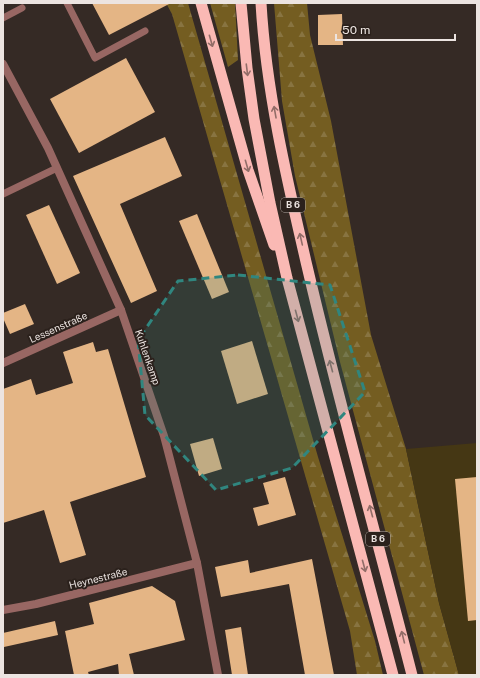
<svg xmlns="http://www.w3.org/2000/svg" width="480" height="678" font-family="'Public Sans',sans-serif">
<defs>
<pattern id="forest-firs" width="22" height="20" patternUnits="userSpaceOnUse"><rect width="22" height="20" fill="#745d21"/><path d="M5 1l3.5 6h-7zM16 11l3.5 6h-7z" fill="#887441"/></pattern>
</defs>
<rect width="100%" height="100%" fill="#352a25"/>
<g fill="url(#forest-firs)">
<polygon points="166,3 188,3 318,457 375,641 383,675 357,675 350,631 172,14"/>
<polygon points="210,3 235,3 238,60 228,67"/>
<polygon points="274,3 307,3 310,35 331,121 371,335 406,449 439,603 459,675 424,675 340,362 295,176 282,101"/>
</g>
<polygon fill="#453714" points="477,443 477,675 459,675 439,603 406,449"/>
<g fill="#e4b585">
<polygon points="92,3 171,3 109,35"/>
<polygon points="342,14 343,45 318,45 318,15"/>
<polygon points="126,58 155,112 79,153 50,99"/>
<polygon points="165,137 182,176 120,204 157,291 131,303 73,176"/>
<polygon points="49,205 80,273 57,284 26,215"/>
<polygon points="197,214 229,292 212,299 179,221"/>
<polygon points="25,304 34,324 10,334 3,318 3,313"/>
<polygon points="252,341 268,394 237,404 221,351"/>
<polygon points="93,342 96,352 108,349 146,477 70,502 86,555 60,563 44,510 3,523 3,389 31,379 36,395 73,383 63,352"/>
<polygon points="213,438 222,469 199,476 190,444"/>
<polygon points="285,477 296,515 258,526 253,508 269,504 263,483"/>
<polygon points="477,477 477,620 468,621 455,479"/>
<polygon points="312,559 334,675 305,675 289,584 221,597 215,567 248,560 250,573"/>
<polygon points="152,586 175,601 185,640 129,654 134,675 119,675 118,664 88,672 89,675 74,675 65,631 94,624 89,603"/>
<polygon points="55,621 58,635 4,647 3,633"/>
<polygon points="241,627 248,675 232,675 225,630"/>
</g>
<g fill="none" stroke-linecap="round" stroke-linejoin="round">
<g stroke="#986763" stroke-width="7">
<polyline points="67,3 95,58 145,31"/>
<polyline points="3,18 22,8"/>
<polyline points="3,194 57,168"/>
</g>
<g stroke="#986763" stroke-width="8">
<polyline points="3,64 48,148 121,310 164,436 197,563 218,675"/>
<polyline points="3,363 121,310"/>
<polyline points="3,610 36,604 197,563"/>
</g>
<g stroke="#fab9b4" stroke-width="11">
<polyline points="201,3 248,170 274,245"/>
<polyline points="241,3 247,68 254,119 270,203 287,278 393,675"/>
<path d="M261,3C266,91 287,180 307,266C339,403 377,538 412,675"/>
</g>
</g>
<defs><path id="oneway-shaft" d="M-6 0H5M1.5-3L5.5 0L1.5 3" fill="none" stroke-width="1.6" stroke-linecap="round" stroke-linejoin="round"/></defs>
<g stroke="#926d68">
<use href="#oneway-shaft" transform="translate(211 41) rotate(74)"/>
<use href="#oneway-shaft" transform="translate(247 70) rotate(83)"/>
<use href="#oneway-shaft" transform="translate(275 112) rotate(-100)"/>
<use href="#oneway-shaft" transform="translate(247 166) rotate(74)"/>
<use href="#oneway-shaft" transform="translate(301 239) rotate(-103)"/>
<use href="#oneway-shaft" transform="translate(297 316) rotate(75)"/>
<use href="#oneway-shaft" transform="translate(331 366) rotate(-105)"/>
<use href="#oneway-shaft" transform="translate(371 511) rotate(-105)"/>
<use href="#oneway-shaft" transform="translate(364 566) rotate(75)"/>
<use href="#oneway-shaft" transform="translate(403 637) rotate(-104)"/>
</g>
<path fill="#30867f" fill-opacity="0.2" stroke="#30867f" stroke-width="3" stroke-dasharray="8 5" stroke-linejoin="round" d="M238,275L330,285L365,392L292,468L216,490L145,415L138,340L178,281Z"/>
<g text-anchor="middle" stroke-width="4" stroke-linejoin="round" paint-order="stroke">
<g fill="#2b211c" stroke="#b2aaa6" stroke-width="1">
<rect x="281" y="198" width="24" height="14" rx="3"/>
<rect x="366" y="532" width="24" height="14" rx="3"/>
</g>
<g font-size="9" font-weight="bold" fill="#ece4e1">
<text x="293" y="208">B 6</text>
<text x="378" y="542">B 6</text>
</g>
<g font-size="10" fill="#ece4e1" stroke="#2b211c">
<text transform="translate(58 327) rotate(-24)" y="4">Lessenstraße</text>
<text transform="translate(148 357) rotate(71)" y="4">Kuhlenkamp</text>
<text transform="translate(98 578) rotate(-14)" y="4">Heynestraße</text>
</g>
</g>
<rect width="480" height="678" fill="none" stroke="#ece4e1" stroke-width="8"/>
<path d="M336 34v6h119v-6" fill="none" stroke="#ece4e1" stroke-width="2"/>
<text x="342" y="34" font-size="12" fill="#ece4e1" stroke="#2b211c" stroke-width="3" paint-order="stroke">50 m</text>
</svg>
